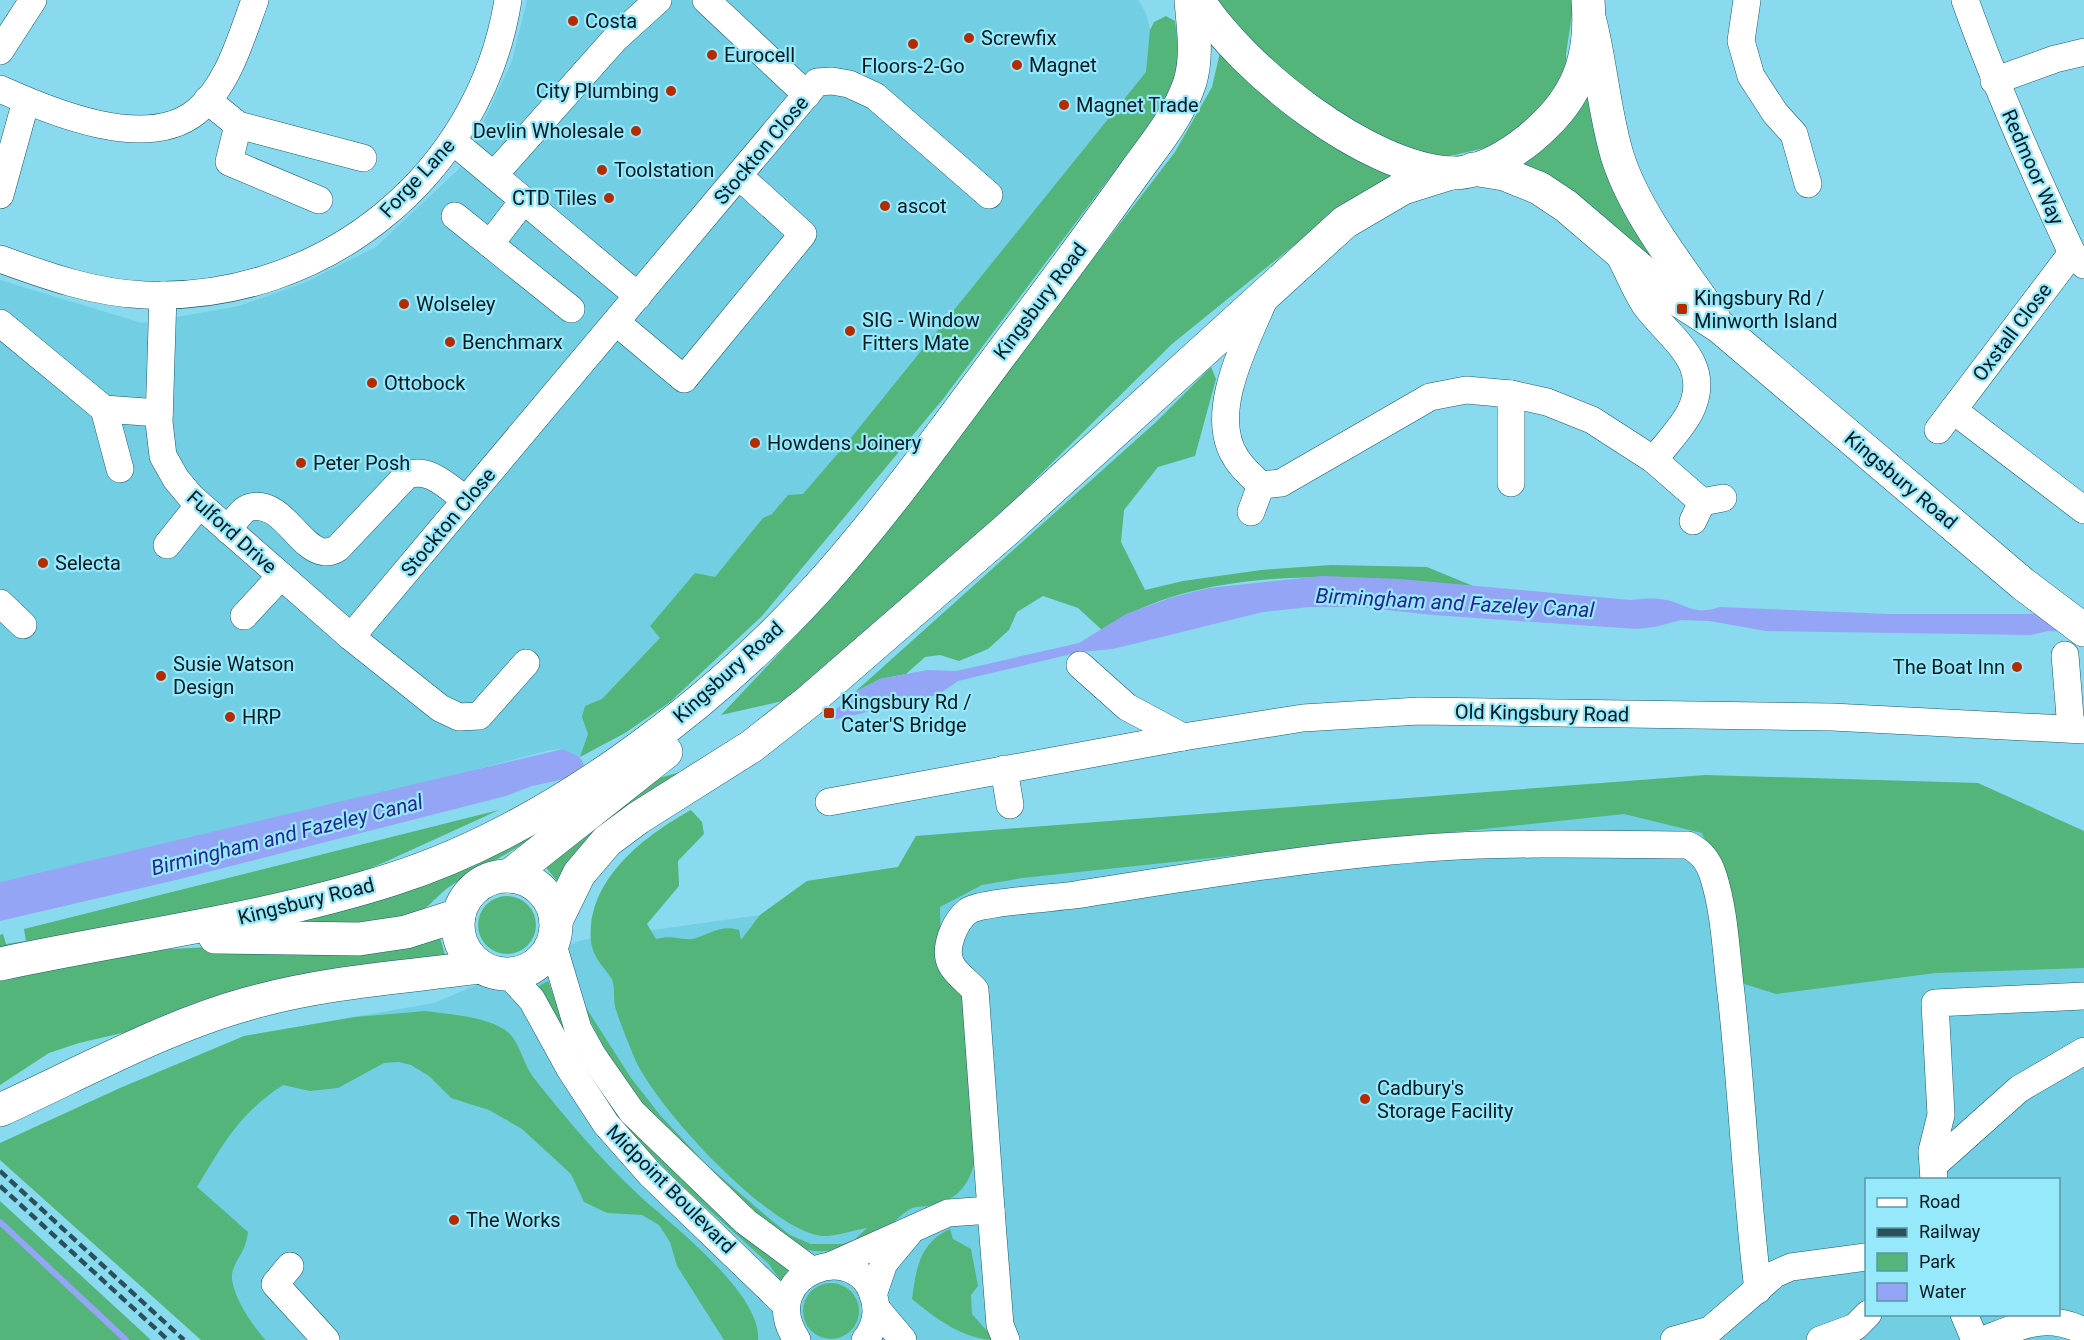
<svg xmlns="http://www.w3.org/2000/svg" width="2084" height="1340" font-family="Roboto,sans-serif">
<rect width="100%" height="100%" fill="#89daee"/>
<g fill="#72cee3" fill-rule="evenodd">
<polygon points="527,0 1138,0 1146,13 1156,53 1149,78 713,630 580,757 563,749 550,750 402,789 0,882 0,280 142,323 239,306 304,283 376,247 463,165 512,61"/>
<path d="M1706,775L2084,917V1340H266L218,1295L152,1082L244,1036L434,1003L582,940L760,915L807,881L898,867L916,836ZM1866,1180H2058V1314H1866Z"/>
</g>
<g fill="#53b57a">
<polygon points="1215,0 1574,0 1574,1 1566,54 1567,69 1559,92 1502,144 1450,156 1419,153 1371,136 1271,67"/>
<polygon points="1166,16 1175,21 1180,61 1168,100 943,399 762,616 670,702 625,733 580,757 588,734 582,717 585,706 602,699 660,638 650,626 695,573 715,577 763,518 772,514 788,495 803,494 846,444 1146,72 1150,30 1154,22"/>
<polygon points="1221,48 1406,174 1319,225 1172,344 959,555 791,699 721,715 837,592 1175,152 1212,87"/>
<path d="M1588,87L1660,269L1515,165C1556,142 1564,126 1588,87Z"/>
<path d="M1211,367L1216,379L1195,456L1158,467L1124,510L1121,542L1145,590L1183,581L1261,570L1331,565L1427,567L1473,586C1358,575 1202,562 1102,630L1078,608L1043,596L1017,612L1009,630L988,649L959,661L940,655L925,657L906,674L880,679L855,692L1156,422Z"/>
<polygon points="708,764 586,843 557,881 543,864 649,781"/>
<path d="M1706,775L1978,783L2084,831V968L1935,973L1776,994L1738,982L1727,896L1702,833L1624,814L1022,878L982,885L940,907L941,962L965,988L974,1164C967,1189 955,1201 928,1206C922,1207 916,1206 910,1209C901,1214 892,1225 883,1232C865,1245 826,1256 805,1249C793,1245 781,1232 771,1225C698,1173 615,1088 583,1003L631,1078L660,1115L706,1164L771,1220L790,1235L811,1244H842L854,1240L867,1228C853,1230 835,1237 822,1236C768,1230 654,1105 634,1057C628,1042 621,1025 616,1010C613,1001 615,991 613,983C612,978 609,975 606,971C594,956 589,947 591,926C596,872 648,834 691,810L702,822L704,834L678,861L679,886L647,924L656,939C671,934 684,941 693,939C710,934 721,924 739,930L741,940L760,915L807,881L898,867L916,836Z"/>
<polygon points="499,810 385,862 314,891 0,953 0,935 3,934 6,944 26,941 24,929"/>
<path d="M552,818C534,845 478,866 449,887C434,898 425,914 404,918C371,925 336,925 303,928L299,920Z"/>
<circle cx="507" cy="925" r="29"/>
<polygon points="439,934 446,958 79,1043 49,1053 0,1085 0,979 137,951"/>
<path d="M548,981C593,1109 688,1185 788,1270L781,1281L768,1263L686,1189L628,1131L598,1091L537,987Z"/>
<path d="M426,1011C451,1015 489,1016 509,1033C520,1044 524,1065 533,1077C567,1120 603,1162 643,1199C675,1227 762,1295 758,1340H724L677,1266L670,1242L659,1225L642,1215L607,1213L584,1202L571,1174L522,1129L489,1110L451,1098L429,1076L411,1065L399,1062L384,1063L338,1088L310,1091L283,1085C239,1114 224,1143 197,1187L248,1232C245,1253 239,1254 233,1270C226,1287 254,1329 266,1340H201L0,1160V1143L120,1088L244,1036L355,1017Z"/>
<polygon points="0,1201 151,1340 0,1340"/>
<path d="M950,1229L953,1239L971,1249L978,1286L971,1295L972,1314L995,1340C964,1340 935,1318 912,1299C916,1269 920,1242 950,1229Z"/>
<circle cx="831" cy="1311" r="28"/>
</g>
<g fill="#95a5f5">
<path d="M1322,576L1400,579L1630,600C1640,599 1650,598 1659,599C1686,601 1689,617 1720,607L1890,614H2084V632L2048,631L2031,635L1766,631L1709,621L1681,620L1655,627L1636,629L1433,615L1359,607H1310L1263,612L1113,649L1080,652L958,681L938,695L834,720H824L855,692L880,679L927,670L956,671L1079,643L1126,614L1173,597L1209,588Z"/>
<polygon points="563,749 580,757 542,782 506,796 176,880 0,921 0,882"/>
</g>
<g fill="none" stroke-linecap="round" stroke-linejoin="round">
<polyline stroke="#95a5f5" stroke-width="6" points="0,1222 126,1340"/>
<polyline stroke="#95a5f5" stroke-width="21" points="534,775 573,766"/>
<g stroke="#185a68" stroke-width="28">
<g id="minor">
<polyline points="706,0 807,95"/>
<polyline points="1747,0 1741,41 1751,76 1775,113 1794,134 1808,184"/>
<path d="M1965,0C1996,87 2033,170 2072,253L2084,265"/>
<polyline points="0,51 33,0"/>
<polyline points="1994,81 2055,59 2084,52"/>
<path d="M0,89C51,112 146,152 196,112C228,86 241,38 255,0"/>
<polyline points="207,100 238,125 363,158"/>
<polyline points="238,125 229,162 319,200"/>
<polyline points="454,142 638,296"/>
<polyline points="494,175 615,39 658,0"/>
<polyline points="0,195 26,101"/>
<polyline points="455,216 571,309"/>
<polyline points="490,244 524,200"/>
<path d="M1619,255C1628,271 1635,290 1645,305C1670,339 1714,363 1690,412C1681,429 1665,445 1654,460"/>
<path d="M0,259C47,276 94,293 145,295C323,302 480,176 508,0"/>
<polyline points="163,295 159,422 163,456 176,479 191,497 351,637 440,708 459,717 479,716 526,663"/>
<path d="M1266,295C1248,339 1206,412 1236,458C1242,468 1252,477 1261,485L1281,483L1430,397L1466,390L1511,394L1547,402L1592,420L1654,460L1702,502"/>
<polyline points="616,322 684,379 803,234 739,176"/>
<polyline points="0,323 104,409 159,413"/>
<polyline points="1511,394 1511,483"/>
<polyline points="104,409 120,469"/>
<polyline points="1953,410 2084,510"/>
<polyline points="1938,430 2072,253"/>
<polyline points="1251,512 1261,485"/>
<polyline points="1693,521 1702,502 1723,498"/>
<path d="M228,530C234,523 241,509 251,507C283,500 299,550 325,552C329,552 335,550 338,548L406,476C428,465 449,488 466,500"/>
<polyline points="167,545 199,505"/>
<polyline points="0,603 23,625"/>
<polyline points="244,616 281,576"/>
<polyline points="351,637 817,82 832,81 849,84 875,96 989,195"/>
<polyline points="2065,655 2071,729"/>
<polyline points="1080,665 1127,707 1183,737"/>
<polyline points="1004,769 1010,805"/>
<polyline points="829,802 1183,737 1303,718 1419,711 1832,717 2084,730"/>
<polyline points="553,945 578,1029 593,1056 632,1112 746,1222 811,1270"/>
<polyline points="509,975 532,1000 570,1069 606,1124 651,1175 786,1305"/>
<polyline points="1935,1164 2019,1089 2084,1051"/>
<polyline points="1934,1180 1932,1151 1941,1115 1935,1003 2084,996"/>
<path d="M991,1210L975,990C968,982 955,973 951,964C943,948 955,921 968,911C982,902 1054,898 1075,895C1191,877 1308,857 1425,848C1512,842 1600,844 1688,845C1701,852 1708,860 1713,875C1725,912 1726,954 1731,993C1742,1092 1746,1191 1758,1290"/>
<polyline points="832,1265 948,1213 991,1210 1000,1325 1006,1340"/>
<polyline points="290,1266 275,1284 326,1340"/>
<polyline points="873,1295 884,1263 909,1233"/>
<polyline points="876,1308 903,1340"/>
<polyline points="1964,1314 1975,1340"/>
<path d="M797,1340C753,1273 861,1234 875,1301C878,1315 874,1329 865,1340"/>
<polyline points="1674,1340 1710,1330 1775,1274 1791,1267 1866,1257"/>
<polyline points="1820,1340 1855,1327 1868,1314"/>
<path d="M1983,1340C2021,1326 2045,1312 2084,1331"/>
</g>
</g>
<g stroke="#185a68" stroke-width="34">
<g id="major">
<path d="M1590,21C1601,65 1604,111 1617,155C1634,211 1680,268 1713,316"/>
<polyline points="1473,169 1504,174 1539,188 1566,206 1669,294 1720,327 2023,584 2084,630"/>
</g>
</g>
<g stroke="#185a68" stroke-width="34">
<g id="highway">
<path d="M1198,0C1242,69 1366,169 1451,173C1485,174 1523,147 1546,124C1582,89 1592,50 1588,0"/>
<circle cx="507" cy="925" r="49"/>
<polyline points="509,876 666,752"/>
<polyline points="556,921 579,874 607,841 638,818 752,746 808,702 1004,532 1345,222 1403,188 1451,173"/>
<polyline points="215,937 359,939 406,932 459,915"/>
<path d="M0,964C131,936 265,920 393,879C547,830 708,708 816,590C893,505 959,409 1028,318C1064,270 1100,221 1135,172C1155,144 1179,116 1190,82C1198,55 1193,27 1191,0"/>
<path d="M0,1110C79,1074 164,1027 247,1004C323,982 404,977 481,967"/>
</g>
</g>
<use href="#minor" stroke="#fff" stroke-width="27"/>
<use href="#major" stroke="#fff" stroke-width="33"/>
<use href="#highway" stroke="#fff" stroke-width="33"/>
<g stroke="#28515b" stroke-width="4.5" stroke-dasharray="9 4.5" stroke-linecap="butt">
<polyline points="0,1171 184,1340"/>
<polyline points="0,1186 168,1340"/>
</g>
</g>
<g fill="#b52b00" stroke="#96e8fb" stroke-width="2">
<circle cx="573" cy="21" r="6"/>
<circle cx="969" cy="38" r="6"/>
<circle cx="913" cy="44" r="6"/>
<circle cx="712" cy="55" r="6"/>
<circle cx="1017" cy="65" r="6"/>
<circle cx="671" cy="91" r="6"/>
<circle cx="1064" cy="105" r="6"/>
<circle cx="636" cy="131" r="6"/>
<circle cx="602" cy="170" r="6"/>
<circle cx="609" cy="198" r="6"/>
<circle cx="885" cy="206" r="6"/>
<circle cx="404" cy="304" r="6"/>
<rect x="1676" y="303" width="12" height="12" rx="3"/>
<circle cx="850" cy="331" r="6"/>
<circle cx="450" cy="342" r="6"/>
<circle cx="372" cy="383" r="6"/>
<circle cx="755" cy="443" r="6"/>
<circle cx="301" cy="463" r="6"/>
<circle cx="43" cy="563" r="6"/>
<circle cx="2017" cy="667" r="6"/>
<circle cx="161" cy="676" r="6"/>
<rect x="823" y="707" width="12" height="12" rx="3"/>
<circle cx="230" cy="717" r="6"/>
<circle cx="1365" cy="1099" r="6"/>
<circle cx="454" cy="1220" r="6"/>
</g>
<g text-anchor="middle" stroke-width="4.5" stroke-linejoin="round" paint-order="stroke">
<g font-size="20" fill="#021b21" stroke="#96e8fb" text-anchor="start">
<text x="585" y="28">Costa</text>
<text x="981" y="45">Screwfix</text>
<text x="724" y="62">Eurocell</text>
<text x="1029" y="72">Magnet</text>
<text x="913" y="73" text-anchor="middle">Floors-2-Go</text>
<text x="659" y="98" text-anchor="end">City Plumbing</text>
<text x="1076" y="112">Magnet Trade</text>
<text x="624" y="138" text-anchor="end">Devlin Wholesale</text>
<text x="614" y="177">Toolstation</text>
<text x="597" y="205" text-anchor="end">CTD Tiles</text>
<text x="897" y="213">ascot</text>
<text x="1694" y="305">Kingsbury Rd /<tspan x="1694" dy="23">Minworth Island</tspan></text>
<text x="416" y="311">Wolseley</text>
<text x="862" y="327">SIG - Window<tspan x="862" dy="23">Fitters Mate</tspan></text>
<text x="462" y="349">Benchmarx</text>
<text x="384" y="390">Ottobock</text>
<text x="767" y="450">Howdens Joinery</text>
<text x="313" y="470">Peter Posh</text>
<text x="55" y="570">Selecta</text>
<text x="173" y="671">Susie Watson<tspan x="173" dy="23">Design</tspan></text>
<text x="2005" y="674" text-anchor="end">The Boat Inn</text>
<text x="841" y="709">Kingsbury Rd /<tspan x="841" dy="23">Cater'S Bridge</tspan></text>
<text x="242" y="724">HRP</text>
<text x="1377" y="1095">Cadbury's<tspan x="1377" dy="23">Storage Facility</tspan></text>
<text x="466" y="1227">The Works</text>
</g>
<g font-size="20" fill="#021b21" stroke="#96e8fb">
<text transform="translate(761 150) rotate(-50)" y="7">Stockton Close</text>
<text transform="translate(2033 167) rotate(66)" y="7">Redmoor Way</text>
<text transform="translate(417 178) rotate(-47)" y="7">Forge Lane</text>
<text transform="translate(1040 301) rotate(-53)" y="7">Kingsbury Road</text>
<text transform="translate(2012 332) rotate(-53)" y="7">Oxstall Close</text>
<text transform="translate(1901 480) rotate(40)" y="7">Kingsbury Road</text>
<text transform="translate(448 522) rotate(-50)" y="7">Stockton Close</text>
<text transform="translate(232 532) rotate(42)" y="7">Fulford Drive</text>
<text transform="translate(728 672) rotate(-42)" y="7">Kingsbury Road</text>
<text transform="translate(1542 713) rotate(1)" y="7">Old Kingsbury Road</text>
<text transform="translate(306 901) rotate(-14)" y="7">Kingsbury Road</text>
<text transform="translate(671 1189) rotate(45)" y="7">Midpoint Boulevard</text>
</g>
<g font-size="21" font-style="italic" fill="#292395" stroke="#96e8fb">
<text transform="translate(1455 603) rotate(3)" y="7">Birmingham and Fazeley Canal</text>
<text transform="translate(287 835) rotate(-14)" y="7">Birmingham and Fazeley Canal</text>
</g>
</g>
<rect x="1865" y="1178" width="195" height="138" fill="#96e8fb" stroke="#5b96a4" stroke-width="1.5"/>
<rect x="1877" y="1198" width="30" height="9" fill="#ffffff" stroke="#5b96a4" stroke-width="1.5"/>
<text x="1919" y="1208" font-size="18" fill="#021b21">Road</text>
<rect x="1877" y="1228" width="30" height="9" fill="#28515b" stroke="#5b96a4" stroke-width="1.5"/>
<text x="1919" y="1238" font-size="18" fill="#021b21">Railway</text>
<rect x="1877" y="1253" width="30" height="18" fill="#53b57a" stroke="#5b96a4" stroke-width="1.5"/>
<text x="1919" y="1268" font-size="18" fill="#021b21">Park</text>
<rect x="1877" y="1283" width="30" height="18" fill="#95a5f5" stroke="#5b96a4" stroke-width="1.5"/>
<text x="1919" y="1298" font-size="18" fill="#021b21">Water</text>
</svg>
